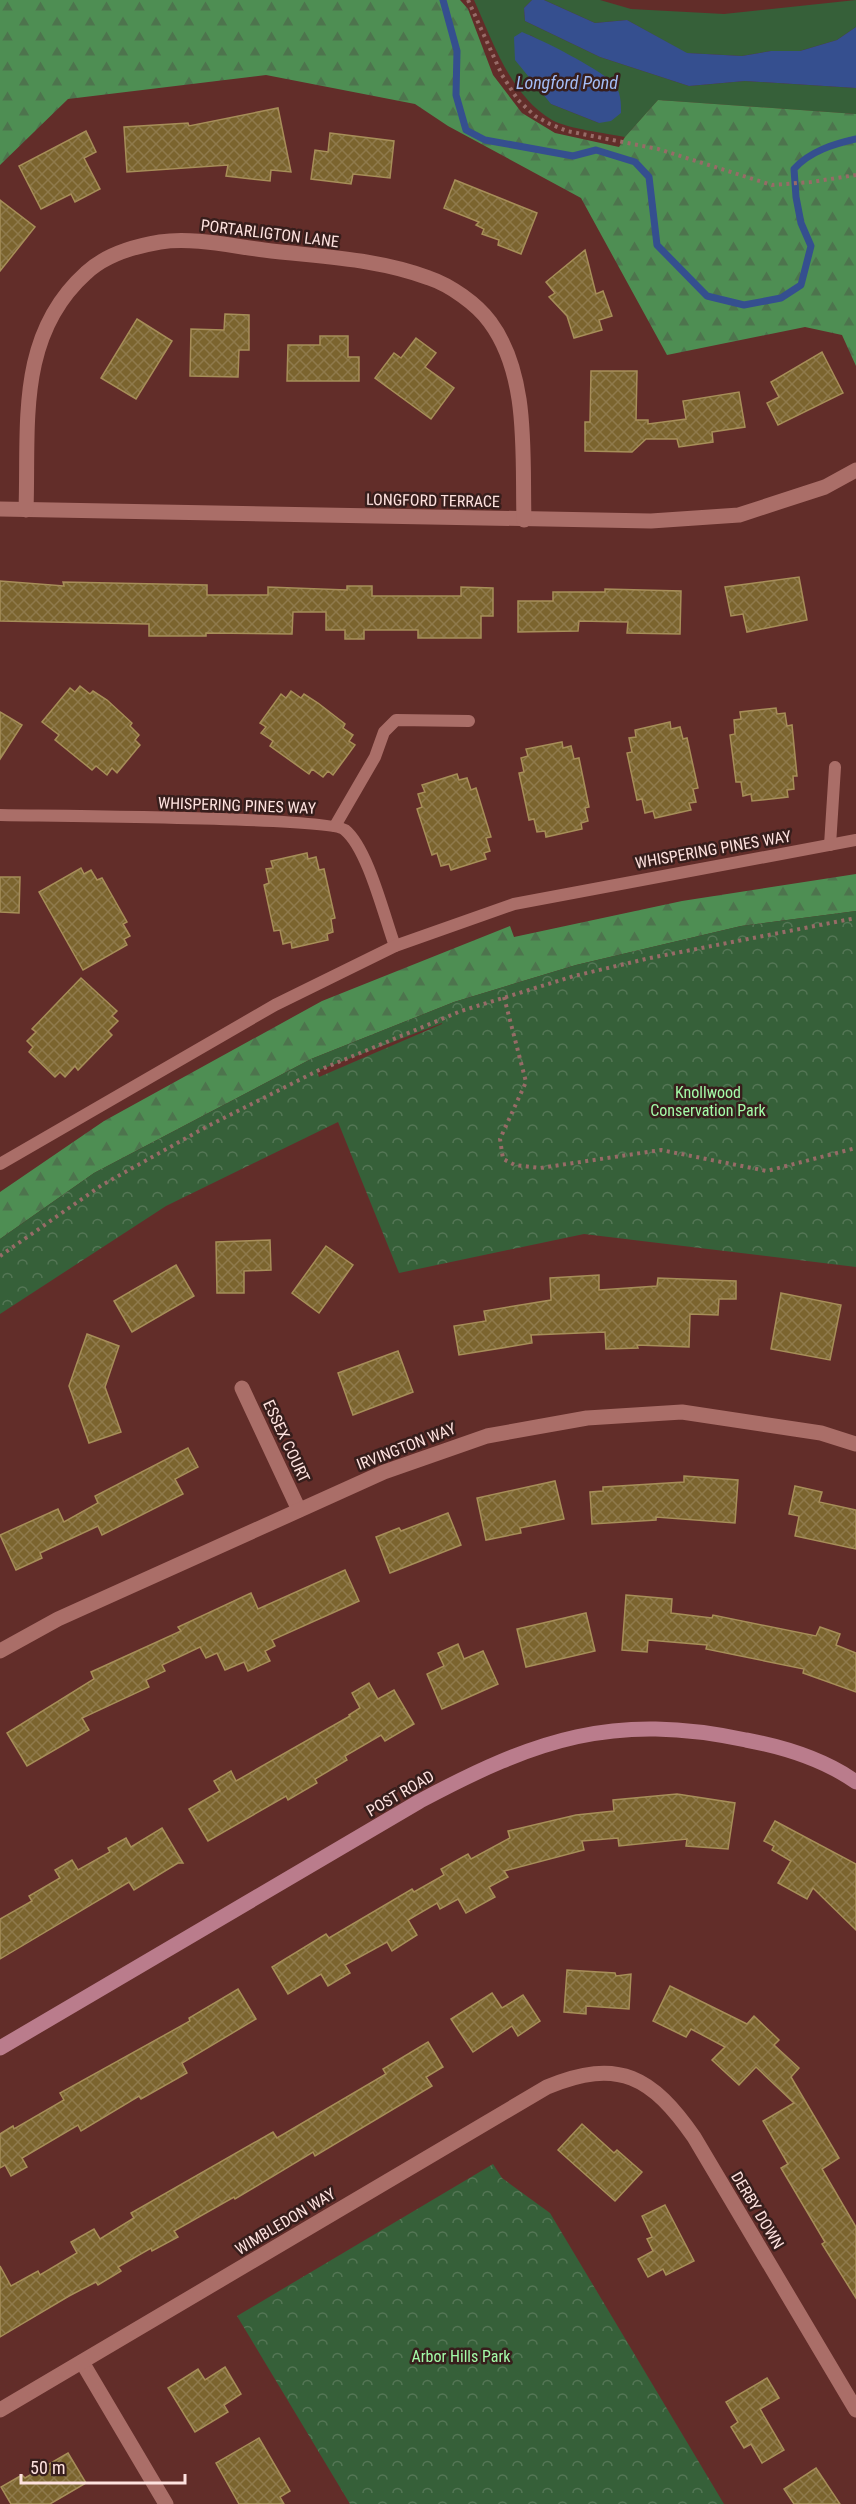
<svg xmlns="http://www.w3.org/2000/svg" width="856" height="2504" font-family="'Roboto Condensed',sans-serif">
<defs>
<pattern id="forest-firs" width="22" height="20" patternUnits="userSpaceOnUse" patternTransform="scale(1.5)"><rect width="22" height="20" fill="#4e8e53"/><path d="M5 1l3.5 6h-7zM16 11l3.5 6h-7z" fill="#4d744d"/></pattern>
<pattern id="park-crowns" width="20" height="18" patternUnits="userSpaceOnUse" patternTransform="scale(1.5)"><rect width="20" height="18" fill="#366039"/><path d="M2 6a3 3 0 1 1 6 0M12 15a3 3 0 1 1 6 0" fill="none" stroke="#547655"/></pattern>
<pattern id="building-cross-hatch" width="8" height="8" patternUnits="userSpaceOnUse" patternTransform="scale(1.5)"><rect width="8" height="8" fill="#7b642e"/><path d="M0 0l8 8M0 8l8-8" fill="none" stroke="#8f7a4c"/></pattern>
</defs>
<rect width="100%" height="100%" fill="#622d29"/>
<g fill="#366039" fill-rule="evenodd">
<path d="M474,0H532L524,8L525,21L600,57L689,86L745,81L856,88V114L658,100L625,137C605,133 569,129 552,120C510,95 493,42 474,0ZM530,35L613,83L599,123L551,104Z"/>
<polygon points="544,0 600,0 631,9 724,14 856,0 856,27 837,40 800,51 771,51 742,56 686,53 627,20 595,23"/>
</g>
<g fill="url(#forest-firs)">
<polygon points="0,0 460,0 468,9 493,75 522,113 555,133 619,147 625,137 658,100 856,114 856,366 842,335 805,327 667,355 581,198 448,126 415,104 266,75 68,99 0,165"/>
<polygon points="856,874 856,911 741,926 576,965 454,1002 311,1059 94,1173 0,1239 0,1192 104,1121 322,1001 510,926 514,937 682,901"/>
</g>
<g fill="url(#park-crowns)" fill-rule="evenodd">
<path d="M856,911V1267L584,1234L399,1273L338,1122L166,1206L0,1314V1239L94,1173L311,1059L454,1002L576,965L741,926ZM442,1023V1024L319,1077L317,1071Z"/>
<polygon points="493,2164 502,2178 550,2213 724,2504 350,2504 237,2316"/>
</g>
<g fill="#354f8f">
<polygon points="532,0 544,0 595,23 627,20 687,53 742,56 771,51 800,51 837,40 856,27 856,88 745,81 689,86 600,57 525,21 524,8"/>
<path d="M522,32C544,41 596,67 613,83C621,91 621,102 621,113L611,121L599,123L551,104L515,60L514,37Z"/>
</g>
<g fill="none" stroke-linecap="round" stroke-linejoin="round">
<path stroke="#354f8f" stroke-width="7" d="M443,0L457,51L456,95L466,130L485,140L573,156L596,150L635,162L649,177L657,245L707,296L744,305L781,298L801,285L811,246L801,223L796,197L794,169C810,151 834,144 856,139"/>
</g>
<g fill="url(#building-cross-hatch)" stroke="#a78e59" stroke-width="1.5">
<polygon points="278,108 291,172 271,170 270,181 226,176 228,165 127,172 124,127 188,123 189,126"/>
<polygon points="86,131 96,152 84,158 100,189 75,202 71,194 41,209 19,166"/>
<polygon points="330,133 394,141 390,178 353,174 351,184 311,179 315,150 328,152"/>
<polygon points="455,180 537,213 521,254 498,245 499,240 482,234 484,229 476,225 479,222 444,208"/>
<polygon points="0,200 35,227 0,271"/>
<polygon points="585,250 596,294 603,291 612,316 599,320 602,330 574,338 567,316 549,297 555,293 546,282"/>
<polygon points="225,314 249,315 249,350 239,350 238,377 190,376 191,329 224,330"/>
<polygon points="137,319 172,341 136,399 101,378"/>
<polygon points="320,336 348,336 348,357 359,357 359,381 287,381 288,345 320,345"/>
<polygon points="416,338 436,353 425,367 454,388 431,419 375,378 394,353 401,358"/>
<polygon points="822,352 843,393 778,425 767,403 779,397 771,382"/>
<polygon points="591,371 637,371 636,420 648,420 648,424 686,419 683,401 739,392 745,427 712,432 713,442 679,447 677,439 646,439 632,452 585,451 585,422 590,422"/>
<polygon points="799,577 807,620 747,632 743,614 731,616 725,587"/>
<polygon points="0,581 64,586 63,582 207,585 207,595 268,595 268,587 347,590 347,586 372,586 372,596 461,596 461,587 493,588 493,616 481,616 481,638 418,638 418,630 364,630 364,639 345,639 345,630 326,630 326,612 293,612 292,634 206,633 206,636 149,636 149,624 0,621"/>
<polygon points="605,589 681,591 680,634 627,633 628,622 579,621 578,631 518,632 518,601 553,601 553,592 605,592"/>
<polygon points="80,686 90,694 93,691 107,700 132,723 130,726 139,735 135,740 140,745 117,773 112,768 107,775 96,766 92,770 55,740 59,735 42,722 70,688 75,692"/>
<polygon points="291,691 301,698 304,694 318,703 345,724 343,728 353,735 349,741 355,745 333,775 328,771 323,777 312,769 309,774 270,746 273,741 261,733 266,727 260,723 281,694 286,698"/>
<polygon points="776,708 777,714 785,713 787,726 792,725 797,776 793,776 794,789 787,790 788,797 752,801 751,794 743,796 741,782 736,782 730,735 735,734 734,720 741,719 740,712"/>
<polygon points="0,712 22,725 0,759"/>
<polygon points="670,722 671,729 680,727 683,739 687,738 698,788 693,789 696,802 689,803 691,810 655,818 653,811 645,813 642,799 637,800 627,753 632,752 629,738 636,737 635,730"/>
<polygon points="562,742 563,748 571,746 574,759 579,758 589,807 585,808 588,821 581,823 582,829 546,837 545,831 537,832 534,819 529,820 519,773 524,772 521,758 528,756 526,749"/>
<polygon points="457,774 459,780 467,778 471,790 476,788 491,837 486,838 490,851 484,853 486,859 451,870 449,864 441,866 437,853 432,855 417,809 422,807 418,794 425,792 422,785"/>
<polygon points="307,853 308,859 316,857 319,870 324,869 335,918 331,919 333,932 327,934 328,940 292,948 291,942 283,944 280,930 274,931 264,885 269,883 266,869 273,868 271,861"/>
<polygon points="81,868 84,874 91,870 97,880 102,878 127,922 123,924 130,936 124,939 127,945 83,970 39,892"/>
<polygon points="0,877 20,877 19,913 0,912"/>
<polygon points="81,978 117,1011 112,1016 118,1021 108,1031 112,1035 78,1070 75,1066 65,1077 60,1072 55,1077 29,1052 33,1047 27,1041 36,1032 32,1029"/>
<polygon points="270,1240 271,1270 244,1271 244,1293 217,1293 216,1242"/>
<polygon points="326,1246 353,1265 319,1313 292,1293"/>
<polygon points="176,1265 194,1296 132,1332 114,1301"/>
<polygon points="599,1275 599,1290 657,1286 658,1278 736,1281 736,1299 719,1299 718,1315 690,1314 689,1347 637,1345 638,1348 606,1349 605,1332 531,1335 532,1343 459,1355 454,1326 486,1321 484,1311 551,1300 550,1278"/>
<polygon points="781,1293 841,1305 830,1360 771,1349"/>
<polygon points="87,1334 119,1346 105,1387 121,1432 89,1443 69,1386"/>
<polygon points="398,1351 413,1392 353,1415 338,1373"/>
<polygon points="188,1448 198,1467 175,1479 183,1494 102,1535 98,1526 40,1553 42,1558 16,1570 0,1535 58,1509 64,1522 98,1503 95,1496"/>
<polygon points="684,1476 738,1480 735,1523 656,1517 656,1520 592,1524 590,1492 603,1491 603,1487 684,1482"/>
<polygon points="555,1481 564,1519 520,1528 521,1533 486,1540 477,1498"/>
<polygon points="795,1486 822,1492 819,1502 856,1510 856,1549 795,1536 799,1516 789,1514"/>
<polygon points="448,1513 461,1545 390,1573 376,1537 399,1528 401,1531"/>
<polygon points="345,1570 359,1601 272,1640 275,1646 265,1651 270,1661 248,1671 244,1662 225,1670 217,1653 206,1658 200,1647 162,1665 165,1671 146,1680 149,1687 82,1718 89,1730 27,1766 7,1733 94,1679 91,1672 181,1631 178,1627 251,1593 258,1609"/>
<polygon points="626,1595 672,1599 671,1613 712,1618 713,1615 816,1636 820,1627 840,1634 836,1645 856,1653 856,1692 803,1673 804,1669 706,1649 707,1645 648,1640 647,1652 622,1650"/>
<polygon points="586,1613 595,1651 526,1667 517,1629"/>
<polygon points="458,1644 464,1659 483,1651 498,1684 442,1709 427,1674 444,1666 438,1653"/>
<polygon points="369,1683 378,1699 394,1690 414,1724 385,1741 381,1735 345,1756 347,1760 315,1779 317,1783 288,1800 286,1796 208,1841 189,1809 220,1791 214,1781 231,1771 236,1781 350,1716 349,1715 360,1708 352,1693"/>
<polygon points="677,1794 735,1803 728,1849 686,1846 687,1839 619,1846 618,1838 582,1841 584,1850 504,1871 508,1877 489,1887 495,1897 466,1913 458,1899 440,1909 437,1903 408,1920 417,1935 392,1951 387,1942 345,1965 350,1973 328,1986 321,1974 288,1994 272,1967 326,1934 329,1938 412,1889 414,1892 444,1875 441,1869 468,1854 471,1859 510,1838 508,1831 576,1815 614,1811 613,1800"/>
<polygon points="775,1821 856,1864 856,1930 813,1888 807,1899 778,1883 791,1861 772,1850 774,1846 764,1841"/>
<polygon points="162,1828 183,1863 178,1863 134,1890 129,1882 0,1959 0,1919 32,1901 29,1896 60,1878 55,1870 72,1860 78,1870 110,1852 108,1848 126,1838 131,1847"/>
<polygon points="567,1970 615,1973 616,1976 631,1974 629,2009 586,2006 586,2014 564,2012"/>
<polygon points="670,1986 747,2024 754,2016 779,2040 774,2045 799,2068 791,2077 839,2158 822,2169 856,2227 856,2298 822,2244 825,2242 781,2168 788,2164 763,2121 794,2103 756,2067 739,2085 712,2060 725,2047 691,2029 686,2037 653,2021"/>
<polygon points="238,1989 256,2019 182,2063 187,2073 141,2099 139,2096 81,2131 78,2125 22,2158 27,2167 11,2176 5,2165 0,2168 0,2134 13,2126 14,2129 64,2100 60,2093 190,2021 189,2018"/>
<polygon points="492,1993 502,2008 523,1995 540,2021 518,2036 512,2026 473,2052 451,2019"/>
<polygon points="428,2042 443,2067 426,2077 432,2086 315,2156 313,2152 235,2199 234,2197 174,2231 178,2237 152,2251 151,2248 118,2267 121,2271 98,2285 96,2282 69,2296 0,2337 0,2266 11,2286 38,2271 40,2275 77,2253 71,2242 94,2229 100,2239 134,2218 131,2213 273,2132 277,2138 386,2074 383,2069"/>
<polygon points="582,2124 614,2153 617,2150 642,2172 615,2201 558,2150"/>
<polygon points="665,2205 694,2261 666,2275 663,2269 648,2277 638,2259 653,2251 647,2239 652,2237 642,2216"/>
<polygon points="225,2367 241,2394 224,2405 228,2412 195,2432 168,2388 198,2369 205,2380"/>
<polygon points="767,2378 779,2398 760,2409 784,2450 762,2463 751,2444 744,2448 731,2427 738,2422 726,2402"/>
<polygon points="259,2438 290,2491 280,2497 284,2504 239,2504 216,2463"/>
<polygon points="68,2453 86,2483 50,2504 11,2504 1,2487 22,2475 25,2478"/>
<polygon points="816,2468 840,2504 794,2504 784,2489"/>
</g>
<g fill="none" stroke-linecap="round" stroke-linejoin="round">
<g stroke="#976b67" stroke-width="4" stroke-dasharray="3 4.5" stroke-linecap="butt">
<polyline points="468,0 502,75 518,100 535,116 550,124 567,131 658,149 772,185 811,182 856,175"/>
<polyline points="504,997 526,1082 500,1139 503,1159 515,1165 540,1168 661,1150 767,1171 856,1148"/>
<polyline points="0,1256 102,1185 206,1127 317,1071 461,1011 574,976 650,958 856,918"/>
</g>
<g stroke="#aa6e68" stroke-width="12">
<path d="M0,815C41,816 331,817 345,830C368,849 384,916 395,946"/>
<polyline points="335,826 375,757 384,732 396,720 469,721"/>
<polyline points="830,845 835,767"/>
<polyline points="0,1164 275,1005 395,946 514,904 856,840"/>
</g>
<g stroke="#aa6e68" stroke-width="15">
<polyline points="0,509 651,521 739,515 825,487 856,470"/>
<path d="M26,510C29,425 16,336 86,273C105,255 136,246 160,242C193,237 231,246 264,250C319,257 376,258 429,278C450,285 477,304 490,322C530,376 522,457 524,520"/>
<polyline points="242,1388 299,1510"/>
<polyline points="0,1651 58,1619 384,1472 487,1436 587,1418 682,1412 821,1433 856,1444"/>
<polyline points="82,2362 166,2504"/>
<path d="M0,2410L547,2087C619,2057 652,2077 694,2137L856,2410"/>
</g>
<path stroke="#ba7c8c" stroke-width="15" d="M0,2048L420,1801C536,1739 614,1712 746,1740C784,1747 825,1760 856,1782"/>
</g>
<g text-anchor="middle" stroke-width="5" stroke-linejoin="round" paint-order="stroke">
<g font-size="16" fill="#fee2df" stroke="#371e1c">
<text transform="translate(270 233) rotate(7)" y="6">PORTARLIGTON LANE</text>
<text transform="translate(433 500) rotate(1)" y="6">LONGFORD TERRACE</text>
<text transform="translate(237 805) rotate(2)" y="6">WHISPERING PINES WAY</text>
<text transform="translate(713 849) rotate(-10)" y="6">WHISPERING PINES WAY</text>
<text transform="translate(287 1441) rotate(65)" y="6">ESSEX COURT</text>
<text transform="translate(406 1446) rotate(-21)" y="6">IRVINGTON WAY</text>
<text transform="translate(400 1793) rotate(-30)" y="6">POST ROAD</text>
<text transform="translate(758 2210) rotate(59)" y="6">DERBY DOWN</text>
<text transform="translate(285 2221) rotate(-31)" y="6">WIMBLEDON WAY</text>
</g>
<g font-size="16" fill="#a4fba8" stroke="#371e1c">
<text x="708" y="1098">Knollwood<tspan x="708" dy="18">Conservation Park</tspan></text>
<text x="461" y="2362">Arbor Hills Park</text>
</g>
<g font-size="18" font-style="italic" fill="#a4bdf5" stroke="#371e1c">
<text x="567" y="89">Longford Pond</text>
</g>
</g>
<path d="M21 2474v9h164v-9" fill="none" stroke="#fee2df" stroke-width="3"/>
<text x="30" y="2474" font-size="18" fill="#fee2df" stroke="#371e1c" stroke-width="4.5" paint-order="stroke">50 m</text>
</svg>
